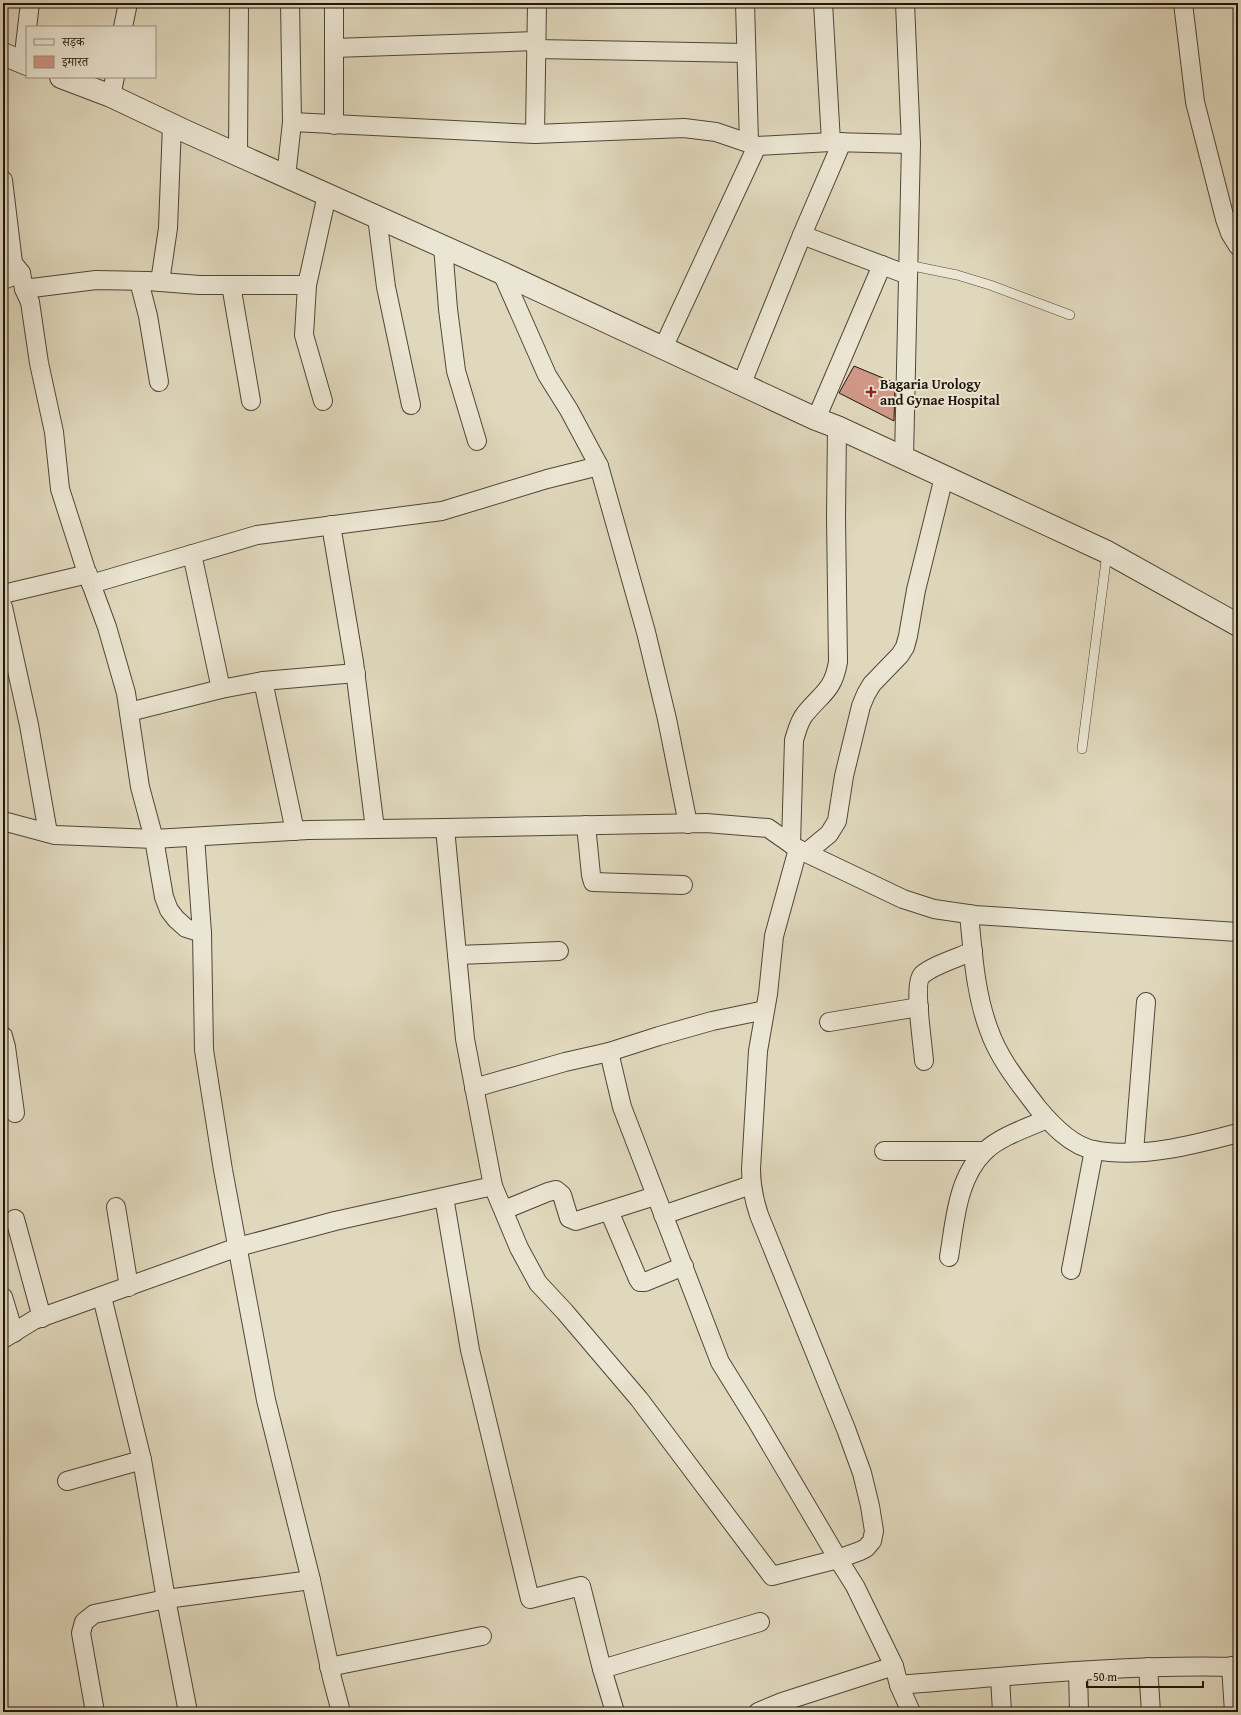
<svg xmlns="http://www.w3.org/2000/svg" width="1241" height="1715" font-family="'Gentium Book Plus','Noto Serif Devanagari',serif">
<rect width="100%" height="100%" fill="#e0d8bc"/>
<filter id="stains"><feTurbulence type="fractalNoise" baseFrequency=".005" numOctaves="4"/><feColorMatrix values="0 0 0 0 .2 0 0 0 0 .09 0 0 0 0 .02 0 0 0 .5 -.17"/></filter>
<radialGradient id="worn" r=".72"><stop offset=".6" stop-color="#630" stop-opacity="0"/><stop offset="1" stop-color="#630" stop-opacity=".3"/></radialGradient>
<polygon fill="#d09787" stroke="#1f160e" points="854,366 895,383 894,421 839,393"/>
<g fill="none" stroke-linecap="round" stroke-linejoin="round">
<g stroke="#4f463a" stroke-width="10">
<g id="service">
<polyline points="908,265 957,275 990,285 1070,315"/>
<polyline points="1082,749 1107,553"/>
</g>
</g>
<g stroke="#4f463a" stroke-width="20">
<g id="minor">
<polyline points="745,3 749,143"/>
<polyline points="823,3 831,142"/>
<polyline points="1183,3 1195,102 1225,219 1230,233 1238,246"/>
<polyline points="123,27 128,3"/>
<polyline points="334,48 536,41"/>
<polyline points="536,49 746,53"/>
<polyline points="23,62 30,3"/>
<polyline points="111,96 115,77"/>
<polyline points="292,122 535,134 684,128 716,132 757,146 831,142 911,144"/>
<polyline points="334,125 334,3"/>
<polyline points="535,134 537,3"/>
<polyline points="238,155 239,3"/>
<polyline points="286,177 292,122 290,3"/>
<polyline points="3,180 13,263 21,273 24,289 30,302 39,363 54,432 60,489 86,570 107,627 126,693 140,787 154,839 164,897 169,910 176,919 186,928 202,933"/>
<polyline points="377,217 386,287 411,405"/>
<polyline points="802,235 908,275"/>
<polyline points="443,246 448,309 456,371 477,441"/>
<polyline points="502,273 547,375 569,410 599,466 646,632 667,719 688,824"/>
<polyline points="3,280 21,273"/>
<polyline points="139,281 148,316 159,382"/>
<polyline points="160,282 168,228 172,125"/>
<polyline points="231,285 251,401"/>
<polyline points="24,289 96,280 148,281 199,285 307,285"/>
<polyline points="663,348 757,146"/>
<polyline points="742,383 802,235 842,142"/>
<polyline points="323,401 304,335 307,285 327,195"/>
<polyline points="816,419 882,265"/>
<polyline points="904,458 911,144 905,3"/>
<polyline points="331,525 354,662 375,829"/>
<polyline points="91,584 257,535 442,511 547,479 599,466"/>
<polyline points="3,594 88,574"/>
<polyline points="3,607 29,725 48,833"/>
<polyline points="263,681 295,831"/>
<polyline points="221,689 263,681 356,673"/>
<polyline points="129,712 221,689 192,554"/>
<polyline points="3,821 55,835 154,839 308,830 445,828 706,823 768,828 798,849 903,899 934,909 975,915 1238,932"/>
<polyline points="586,825 591,875 593,882 683,885"/>
<path d="M445,828L465,1039L493,1186L519,1248L538,1283L565,1312L639,1399L772,1576L838,1559L855,1586L894,1666L899,1685C1012,1676 1125,1664 1238,1667"/>
<polyline points="195,837 202,933 204,1050 223,1170 266,1400 311,1580 332,1678 341,1712"/>
<path d="M791,844L794,740C797,731 799,721 805,714C822,693 833,691 838,662L836,518L837,427"/>
<polyline points="806,853 829,834 837,821 844,776 861,706 866,694 872,684 900,655 905,647 908,636 916,590 944,477"/>
<path d="M969,914C973,953 975,993 989,1030C999,1059 1019,1083 1037,1107C1051,1124 1071,1146 1094,1150C1141,1159 1193,1145 1238,1133"/>
<polyline points="457,955 559,951"/>
<polyline points="829,1022 919,1007"/>
<polyline points="3,1036 6,1047 15,1113"/>
<path d="M609,1052L622,1107L720,1362L756,1420L838,1559L860,1551L866,1548L872,1541L874,1531L870,1506L862,1473L846,1429L759,1215C754,1200 751,1186 751,1169L758,1051L768,994L774,936L798,849"/>
<path d="M924,1061C923,1045 913,984 922,975C933,965 960,957 973,951"/>
<polyline points="474,1088 565,1062 609,1052 659,1036 712,1021 765,1010"/>
<polyline points="884,1151 985,1151"/>
<polyline points="1134,1152 1146,1002"/>
<polyline points="444,1197 470,1350 530,1599 581,1586 602,1669 615,1712"/>
<polyline points="116,1207 129,1287"/>
<polyline points="504,1210 548,1192 556,1190 562,1195 569,1218 576,1221 655,1196"/>
<polyline points="609,1211 638,1279 640,1282 645,1282 684,1266"/>
<polyline points="663,1215 751,1185"/>
<polyline points="15,1219 42,1318"/>
<path d="M949,1257C955,1221 957,1178 985,1151C1001,1136 1027,1128 1047,1119"/>
<polyline points="1071,1270 1094,1150"/>
<polyline points="3,1297 14,1333"/>
<polyline points="102,1297 142,1460 166,1599 188,1712"/>
<polyline points="3,1339 34,1320 238,1247 335,1221 493,1186"/>
<polyline points="67,1481 142,1460"/>
<polyline points="1231,1666 1234,1712"/>
<polyline points="329,1667 482,1636"/>
<polyline points="1148,1667 1151,1712"/>
<polyline points="602,1669 760,1622"/>
<polyline points="1078,1671 1079,1712"/>
<polyline points="1000,1677 1002,1712"/>
<polyline points="899,1685 911,1712"/>
<polyline points="95,1712 81,1633 84,1622 94,1614 166,1599 311,1580"/>
<polyline points="758,1712 782,1702 894,1666"/>
</g>
</g>
<g stroke="#4f463a" stroke-width="24">
<g id="tertiary">
<polyline points="3,54 27,64"/>
<polyline points="61,77 111,96 187,132 502,273 816,419 837,427 1107,552 1238,625"/>
</g>
</g>
<use href="#service" stroke="#ebe6d3" stroke-width="9"/>
<use href="#minor" stroke="#ebe6d3" stroke-width="18"/>
<use href="#tertiary" stroke="#ebe6d3" stroke-width="22"/>
</g>
<path fill="#8f2418" stroke="#ebe6d3" stroke-width="1.5" d="M869 386h4v4h4v4h-4v4h-4v-4h-4v-4h4z"/>
<g text-anchor="middle" stroke-width="4" stroke-linejoin="round" paint-order="stroke">
<g font-size="14" font-weight="bold" fill="#1f160e" stroke="#ebe6d3" text-anchor="start">
<text x="880" y="389">Bagaria Urology<tspan x="880" dy="16">and Gynae Hospital</tspan></text>
</g>
</g>
<rect width="1241" height="1715" fill="none" stroke="#e0d8bc" stroke-width="16"/>
<rect x="4" y="4" width="1233" height="1707" fill="none" stroke="#1f160e" stroke-width="2"/>
<rect x="8" y="8" width="1225" height="1699" fill="none" stroke="#1f160e"/>
<rect x="26" y="26" width="130" height="52" fill="#ebe6d3" stroke="#999384"/>
<rect x="34" y="39" width="20" height="6" fill="#ebe6d3" stroke="#999384"/>
<text x="62" y="46" font-size="12" fill="#1f160e">सड़क</text>
<rect x="34" y="56" width="20" height="12" fill="#d09787" stroke="#999384"/>
<text x="62" y="66" font-size="12" fill="#1f160e">इमारत</text>
<path d="M1087 1681v6h116v-6" fill="none" stroke="#1f160e" stroke-width="2"/>
<text x="1093" y="1681" font-size="12" fill="#1f160e" stroke="#ebe6d3" stroke-width="3" paint-order="stroke">50 m</text>
<rect width="100%" height="100%" filter="url(#stains)"/>
<rect width="100%" height="100%" fill="url(#worn)"/>
</svg>
